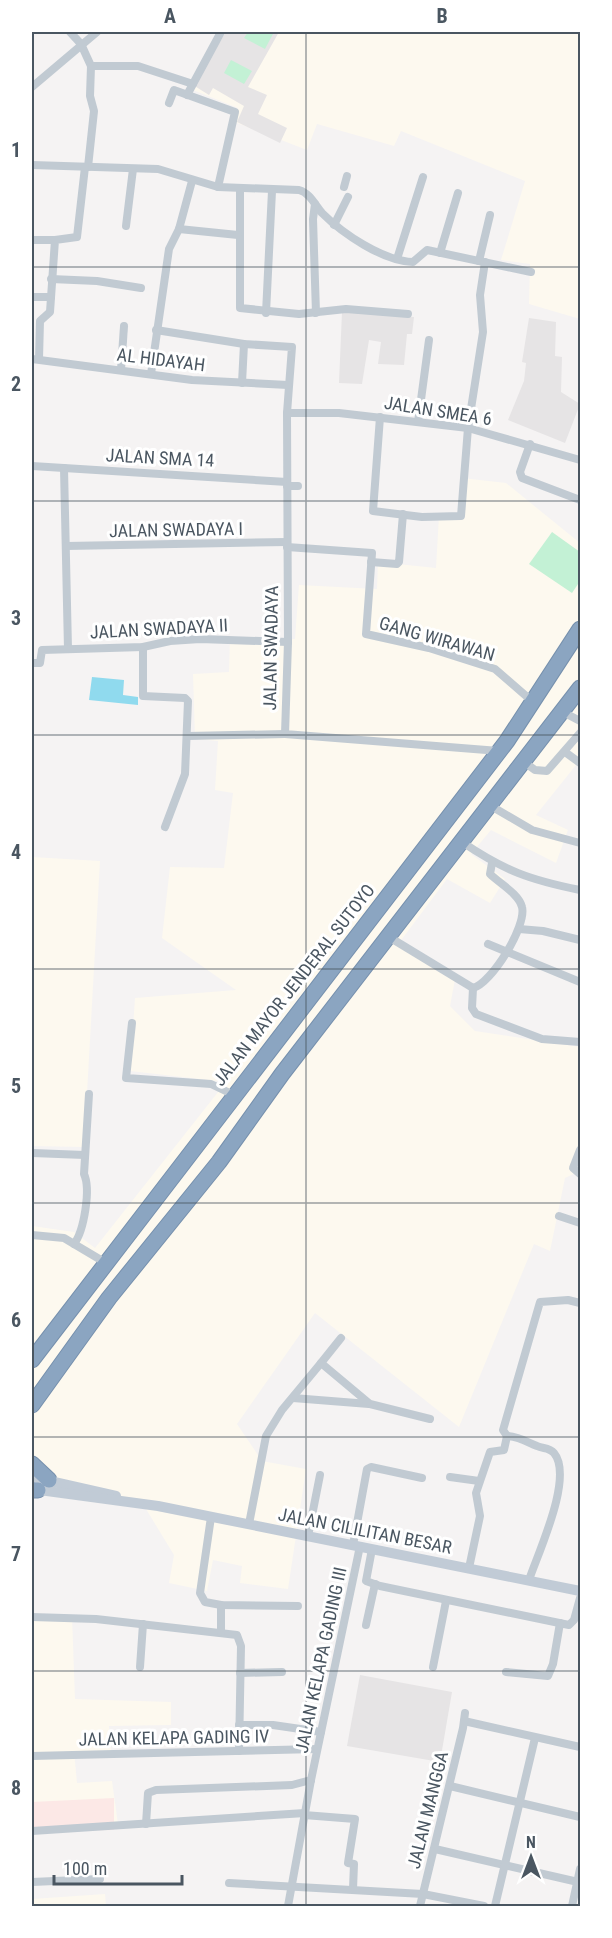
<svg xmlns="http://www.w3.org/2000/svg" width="612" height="1938" font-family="'Roboto Condensed',sans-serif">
<rect width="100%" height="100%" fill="#f5f3f3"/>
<g fill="#fdf9ef">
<polygon points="223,32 580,32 580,319 529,304 530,264 501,260 525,181 401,131 394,146 317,124 307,150 232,121 238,108 188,88"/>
<polygon points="462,478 506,483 580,543 580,726 577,730 580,733 580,760 536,815 568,830 556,863 491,830 471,854 505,879 490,903 447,879 399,943 456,974 450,1006 475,1031 580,1047 580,1171 565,1178 550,1251 534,1244 459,1427 315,1313 237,1424 262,1461 306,1469 288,1589 240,1583 242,1566 213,1560 207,1591 169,1583 174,1555 146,1509 33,1494 32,1515 32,1226 74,1232 95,1248 226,1082 130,1071 135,998 236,990 162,938 170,867 224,868 233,793 215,790 218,741 195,739 193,674 229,672 230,638 295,639 299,585 377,589 378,562 436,568 439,516 460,518"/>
<polygon points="32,857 100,861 84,1147 32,1146"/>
<polygon points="32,1613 72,1616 75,1699 171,1702 171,1725 109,1726 111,1752 74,1751 77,1783 112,1781 118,1824 32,1830"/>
<polygon points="105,1894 106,1906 32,1906 32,1899"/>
</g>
<g fill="#e6e4e5">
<polygon points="226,32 279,32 248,87 267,95 258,114 287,128 280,143 237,122 244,106 213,88 209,95 193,85"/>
<polygon points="342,312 414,317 412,334 407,334 404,365 378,364 381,342 369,340 362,384 339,383"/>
<polygon points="529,318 556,322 555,356 562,357 561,392 580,404 565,443 508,420 524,381 526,363 522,362"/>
<polygon points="360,1675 452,1692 440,1762 347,1746"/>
</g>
<polygon fill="#fce8e6" points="114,1798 114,1830 32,1831 32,1802"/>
<g fill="#c3f1d5">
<polygon points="248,32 274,32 265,49 244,38"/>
<polygon points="231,60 252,71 244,84 224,73"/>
<polygon points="552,532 580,552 580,581 572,593 529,564"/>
</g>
<polygon fill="#90daee" points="92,677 124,680 123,695 138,697 138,705 89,700"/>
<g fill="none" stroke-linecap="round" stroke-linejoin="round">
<g stroke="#7690ad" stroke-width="17">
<g id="highway">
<polyline points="32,1360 507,741 580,629"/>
<polyline points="32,1405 109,1298 219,1162 282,1074 580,688"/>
<polyline points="32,1464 49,1480"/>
<polyline points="32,1490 38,1490"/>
</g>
</g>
<g stroke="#c1cad2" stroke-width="8">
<polyline points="70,32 81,44 91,66 90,96 94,111 88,167"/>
<polyline points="91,66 138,66 193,84"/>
<polyline points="32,87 97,32"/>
<polyline points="187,95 221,32"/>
<polyline points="169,103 174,90 235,112 218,187"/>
<path d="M32,165L158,169L218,187L299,190C310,193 315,205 322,213C343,234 383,261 413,262L427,250L531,272"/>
<polyline points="344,187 347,176"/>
<polyline points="240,190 240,308 299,314 346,309 408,314"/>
<polyline points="315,204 313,219 316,313"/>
<polyline points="334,225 348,197"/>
<polyline points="126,226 133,169"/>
<polyline points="179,229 238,235"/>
<polyline points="32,240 55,240"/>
<polyline points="440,253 458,193"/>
<polyline points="397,259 423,177"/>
<polyline points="479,261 490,215"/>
<polyline points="51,279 97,281 141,288"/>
<polyline points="32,297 51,297"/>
<polyline points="266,313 272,191"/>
<polyline points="156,330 244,344 292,347 287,413 288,642 285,734 499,751"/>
<polyline points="32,359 192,380 288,385"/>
<polyline points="39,359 40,321 50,312 55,240 77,237 85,167"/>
<polyline points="121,370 124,326"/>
<polyline points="151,374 169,249 179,229 192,181"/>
<polyline points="242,383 244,344"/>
<polyline points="287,413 339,413 468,428 580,460"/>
<polyline points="380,417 373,511 422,517 461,516 468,428 483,332 480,295 485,262"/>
<polyline points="418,422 429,340"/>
<polyline points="530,444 520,472 522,478 580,500"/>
<polyline points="32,466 287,482"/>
<polyline points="64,468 68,649"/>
<polyline points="287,486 298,486"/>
<polyline points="66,546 287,542"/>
<polyline points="287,547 372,553 366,634 429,648 495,669 533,702"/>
<polyline points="371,562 397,564 399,562 403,514"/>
<polyline points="143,647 143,696 185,698 188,701 185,774 165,827"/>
<polyline points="32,663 40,663 42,650 143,647 170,641 200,639 288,642"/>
<polyline points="563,712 580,721"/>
<polyline points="188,736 285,734"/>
<polyline points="565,752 580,763"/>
<polyline points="524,762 535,770 547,771 580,733"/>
<polyline points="491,806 532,830 580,843"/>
<path d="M462,842C505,871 530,880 580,890"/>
<polyline points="519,929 543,931 580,940"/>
<polyline points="389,937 473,988"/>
<polyline points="488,944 580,982"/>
<path d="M473,988C491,984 527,926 522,907C519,894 499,883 490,874L492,863"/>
<polyline points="473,988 472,1008 476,1014 542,1039 580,1042"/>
<polyline points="132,1023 126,1078 211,1084 234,1095"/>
<polyline points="580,1150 573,1168 580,1174"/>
<polyline points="32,1153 85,1155"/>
<polyline points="559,1216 580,1223"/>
<polyline points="32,1235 64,1238 106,1263"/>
<path d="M74,1244C84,1231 91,1189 84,1174L89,1094"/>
<polyline points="321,1363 341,1338"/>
<polyline points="293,1398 369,1404"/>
<path d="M507,1436C520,1437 527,1442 537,1446C543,1449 549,1447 554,1453C574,1477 538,1553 529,1580"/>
<polyline points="507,1436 503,1430 540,1302 568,1300 580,1303"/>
<polyline points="450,1477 479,1481"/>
<polyline points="211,1517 200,1593 205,1602 221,1605 298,1606"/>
<polyline points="249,1524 266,1436 282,1410 321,1363 370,1404 430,1419"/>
<polyline points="308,1536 320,1475"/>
<polyline points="353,1545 367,1469 371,1467 422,1478"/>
<polyline points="372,1549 366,1581 380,1586 569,1625 574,1620 580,1598"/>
<polyline points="469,1568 480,1516 476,1493 490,1452 504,1450 507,1436"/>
<polyline points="32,1617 96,1619 237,1635 241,1646 239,1751"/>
<polyline points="366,1625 375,1584"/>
<polyline points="221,1632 221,1605"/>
<polyline points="140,1667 143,1624"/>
<polyline points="433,1667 446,1601"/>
<polyline points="506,1672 548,1676 553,1664 560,1623"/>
<polyline points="240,1673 282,1672"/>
<polyline points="464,1721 580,1747"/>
<polyline points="239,1725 273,1725 321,1732"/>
<polyline points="32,1756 317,1749"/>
<polyline points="450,1786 580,1817"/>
<polyline points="304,1815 355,1819 348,1863 354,1864 353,1889"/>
<polyline points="146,1824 148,1793 156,1790 292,1785 311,1780"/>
<polyline points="32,1831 305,1813"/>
<polyline points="435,1849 578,1882"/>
<polyline points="32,1882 100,1879"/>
<polyline points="229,1883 423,1894 484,1906"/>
<polyline points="288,1906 311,1780 360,1546"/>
<polyline points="420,1906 463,1728 465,1713"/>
<polyline points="495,1906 535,1738"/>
<polyline points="572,1906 580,1869"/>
</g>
<g stroke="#c1cbd6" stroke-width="10">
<polyline points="32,1477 116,1496"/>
<polyline points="32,1489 158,1506 580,1591"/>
</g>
<use href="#highway" stroke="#8ba5c1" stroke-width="15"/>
</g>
<path fill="none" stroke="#4a5661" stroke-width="1.5" stroke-opacity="0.55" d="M306,32V1906M32,267H580M32,501H580M32,735H580M32,969H580M32,1203H580M32,1437H580M32,1671H580"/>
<g text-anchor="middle" stroke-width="6" stroke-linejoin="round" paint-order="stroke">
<g font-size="18" fill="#4a5661" stroke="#fff">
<text transform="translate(161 360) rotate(7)" y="6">AL HIDAYAH</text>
<text transform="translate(438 411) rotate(9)" y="6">JALAN SMEA 6</text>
<text transform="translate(160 458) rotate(3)" y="6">JALAN SMA 14</text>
<text transform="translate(176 530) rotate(-1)" y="6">JALAN SWADAYA I</text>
<text transform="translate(159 629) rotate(-3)" y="6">JALAN SWADAYA II</text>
<text transform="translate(437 639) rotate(16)" y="6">GANG WIRAWAN</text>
<text transform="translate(271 648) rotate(-89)" y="6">JALAN SWADAYA</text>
<text transform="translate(294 985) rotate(-52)" y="6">JALAN MAYOR JENDERAL SUTOYO</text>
<text transform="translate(365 1531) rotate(11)" y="6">JALAN CILILITAN BESAR</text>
<text transform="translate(321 1660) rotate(-78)" y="6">JALAN KELAPA GADING III</text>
<text transform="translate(174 1738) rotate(-1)" y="6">JALAN KELAPA GADING IV</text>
<text transform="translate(428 1810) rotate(-76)" y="6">JALAN MANGGA</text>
</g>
</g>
<rect width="612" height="1938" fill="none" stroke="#ffffff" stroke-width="66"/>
<g transform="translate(531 1857)" stroke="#ffffff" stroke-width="4.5" paint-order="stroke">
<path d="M0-4.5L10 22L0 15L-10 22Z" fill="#4a5661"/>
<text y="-9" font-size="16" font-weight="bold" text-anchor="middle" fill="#4a5661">N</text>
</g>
<path d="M54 1875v9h128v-9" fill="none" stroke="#4a5661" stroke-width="3"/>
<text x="63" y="1875" font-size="18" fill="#4a5661" stroke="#ffffff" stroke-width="4.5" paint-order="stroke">100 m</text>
<rect x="33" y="33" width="546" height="1872" fill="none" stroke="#4a5661" stroke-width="2"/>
<g font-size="20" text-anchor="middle" font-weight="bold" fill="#4a5661">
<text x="170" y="23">A</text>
<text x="442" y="23">B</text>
<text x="16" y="157">1</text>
<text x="16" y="391">2</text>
<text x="16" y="625">3</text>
<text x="16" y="859">4</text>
<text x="16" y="1093">5</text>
<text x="16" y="1327">6</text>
<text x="16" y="1561">7</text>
<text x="16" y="1795">8</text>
</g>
</svg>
